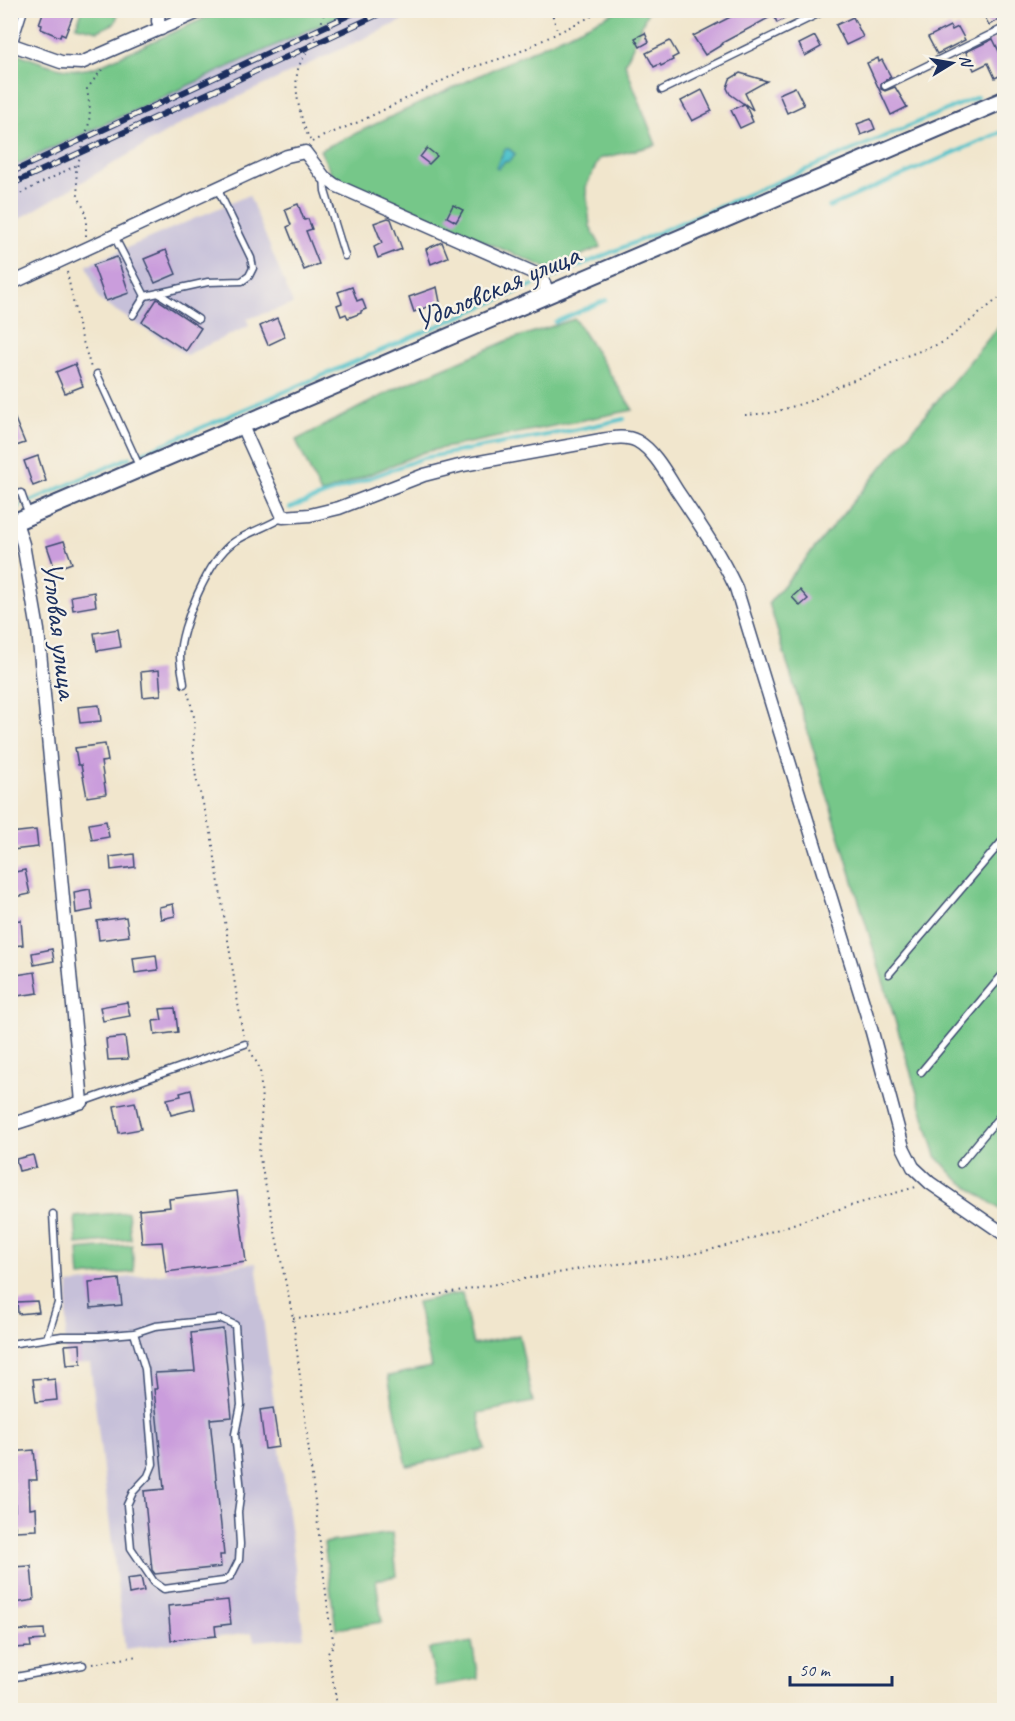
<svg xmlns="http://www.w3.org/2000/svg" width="1015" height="1721" font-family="Caveat,sans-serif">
<rect width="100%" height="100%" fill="#f7f3e8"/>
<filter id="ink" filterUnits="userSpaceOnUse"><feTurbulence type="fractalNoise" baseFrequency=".0167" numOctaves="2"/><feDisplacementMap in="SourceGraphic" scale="12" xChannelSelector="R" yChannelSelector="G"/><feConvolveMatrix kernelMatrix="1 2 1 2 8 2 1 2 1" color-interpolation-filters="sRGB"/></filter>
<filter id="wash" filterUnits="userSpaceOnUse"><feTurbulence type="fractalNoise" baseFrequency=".008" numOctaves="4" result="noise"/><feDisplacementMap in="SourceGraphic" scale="24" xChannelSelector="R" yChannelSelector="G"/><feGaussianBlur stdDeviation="1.35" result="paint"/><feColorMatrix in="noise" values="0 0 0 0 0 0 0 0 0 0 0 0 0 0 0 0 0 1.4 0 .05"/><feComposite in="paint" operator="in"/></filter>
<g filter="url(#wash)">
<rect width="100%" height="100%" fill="#f1e6cd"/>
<g fill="#c6c0d9">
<polygon points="326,11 423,11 182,123 11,224 10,149"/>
<polygon points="249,195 293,304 247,319 249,326 186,355 99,300 87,265"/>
<polygon points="256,1263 304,1637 254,1641 252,1633 125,1649 90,1363 67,1365 65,1341 69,1284"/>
</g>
<g fill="#76c789" stroke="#487b74" stroke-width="1.5">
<polygon points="82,11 82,10 119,11 115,23 98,31 76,26"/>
<path d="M221,11H350L11,167V51C39,61 68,77 98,66Z"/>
<polygon points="617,11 648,11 625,64 656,145 599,159 586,187 590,226 601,247 549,269 333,177 320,150"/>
<polygon points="575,319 633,410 424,452 321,494 296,440 397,388 509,340"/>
<polygon points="1004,320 1004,1212 956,1178 936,1156 769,603"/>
<polygon points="128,1212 131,1239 77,1244 75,1217"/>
<polygon points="132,1245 134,1272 80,1277 78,1250"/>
<polygon points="462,1293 473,1345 519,1335 533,1402 478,1413 485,1449 407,1466 388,1376 431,1367 417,1302"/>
<polygon points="392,1533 397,1576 376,1580 382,1622 336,1629 324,1543"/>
<polygon points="472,1642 478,1679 436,1686 429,1649"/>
</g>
<polygon fill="#55c3cb" stroke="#387994" stroke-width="1.5" points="505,149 509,149 515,154 510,161 504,162 498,169 496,167"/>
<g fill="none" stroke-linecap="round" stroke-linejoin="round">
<g stroke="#55c3cb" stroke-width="4">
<polyline points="829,207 1004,131"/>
<polyline points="551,278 977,97"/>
<polyline points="555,322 606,300"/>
<polyline points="140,454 533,285"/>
<polyline points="31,501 130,457"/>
<polyline points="290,508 423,458 579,429 624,419"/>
<polyline points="10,510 19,506"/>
</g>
</g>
<g id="blocks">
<g fill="#ca9ddc">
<polygon points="44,10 75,10 65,36 61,34 60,37 41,29 42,25 39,24"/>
<polygon points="744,10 801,10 777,23 774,15 722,43 723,44 705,55 693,36"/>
<polygon points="981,10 1005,10 1005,16 989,25"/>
<polygon points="853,17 863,37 846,45 836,25"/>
<polygon points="950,26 952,30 958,27 965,40 937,54 928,37"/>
<polygon points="645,33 649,42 640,47 635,38"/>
<polygon points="815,36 821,47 805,56 799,44"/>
<polygon points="993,39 1005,64 1005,73 995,78 988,63 974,70 966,52"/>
<polygon points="670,41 678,55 672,58 673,60 661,66 660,64 654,67 646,53"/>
<polygon points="878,58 879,62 882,60 891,77 881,83 881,89 885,91 895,87 907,107 891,115 867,63"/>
<polygon points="740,73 767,81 745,93 753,110 745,104 753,122 740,128 731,110 744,104 730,94 727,88 730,79"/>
<polygon points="795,87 804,105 787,113 779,94"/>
<polygon points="702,90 712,111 692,121 681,101"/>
<polygon points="871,119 875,129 861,135 857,124"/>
<polygon points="427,148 437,156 429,164 420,157"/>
<polygon points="298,204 304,220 308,219 312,229 306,231 319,264 304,270 287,227 291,225 285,209"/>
<polygon points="453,205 463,210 456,222 447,217"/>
<polygon points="388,218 391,219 402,249 378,258 374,247 382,243 374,223"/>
<polygon points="442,242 448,257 431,264 426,249"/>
<polygon points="166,250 176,274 155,283 144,259"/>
<polygon points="117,257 129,293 106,301 93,265"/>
<polygon points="352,287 357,301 362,299 366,309 361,311 361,313 348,318 346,314 341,316 337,305 342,303 338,292"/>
<polygon points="437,287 440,302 414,312 409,297"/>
<polygon points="157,299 201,328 186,351 142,322"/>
<polygon points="277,318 285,337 268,345 260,326"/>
<polygon points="75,364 83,386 65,393 56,372"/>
<polygon points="10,407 25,443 10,448"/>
<polygon points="38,456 46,481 33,486 24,461"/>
<polygon points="64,541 72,563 55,569 47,546"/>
<polygon points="800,590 808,599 800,606 792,597"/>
<polygon points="94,592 96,606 73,610 71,596"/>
<polygon points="118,629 121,647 97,651 94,633"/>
<polygon points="159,670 161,695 143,697 141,672"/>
<polygon points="99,705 101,721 80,723 78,707"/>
<polygon points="105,744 108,761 101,762 106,794 87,797 81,765 78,765 75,748"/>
<polygon points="106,821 109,837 92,840 89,824"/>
<polygon points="36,830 38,847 12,850 10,833"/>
<polygon points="134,854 135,867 111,870 110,857"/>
<polygon points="25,870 30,894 15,897 14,892 10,893 10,873"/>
<polygon points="90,889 93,910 76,913 74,892"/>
<polygon points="173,904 175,916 161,919 159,907"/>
<polygon points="126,917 129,936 99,940 97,921"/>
<polygon points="21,920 23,945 10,946 10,921"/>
<polygon points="52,949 54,961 34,965 32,953"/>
<polygon points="156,955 158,970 135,973 133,958"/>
<polygon points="35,972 38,993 10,997 10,976"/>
<polygon points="127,1002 130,1016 103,1021 100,1007"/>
<polygon points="175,1008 178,1032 155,1035 153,1021 162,1020 160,1009"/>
<polygon points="125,1037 128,1059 108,1060 106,1039"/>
<polygon points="191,1090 195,1109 171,1115 167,1099 181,1096 180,1093"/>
<polygon points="135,1102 141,1129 119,1133 114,1106"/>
<polygon points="33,1155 36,1167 19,1171 16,1159"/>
<polygon points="237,1191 246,1262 166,1272 162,1242 142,1243 139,1210 170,1207 169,1199"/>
<polygon points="119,1279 122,1305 91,1308 89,1282"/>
<polygon points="37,1301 39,1312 18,1314 17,1302"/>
<polygon points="223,1329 232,1417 210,1419 224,1555 220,1555 221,1567 155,1574 152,1570 144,1491 164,1489 154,1389 157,1389 155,1373 195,1371 191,1333"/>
<polygon points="80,1344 81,1364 67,1365 65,1345"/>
<polygon points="47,1378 47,1380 55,1379 57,1400 36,1402 33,1379"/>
<polygon points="273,1408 279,1447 265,1449 260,1410"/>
<polygon points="34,1450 37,1480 29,1480 30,1509 36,1508 37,1530 15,1531 15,1526 10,1526 10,1511 15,1511 14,1482 10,1482 10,1452"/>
<polygon points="31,1566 34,1600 15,1603 13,1583 10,1583 10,1567"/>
<polygon points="141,1577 144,1591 129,1594 127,1579"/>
<polygon points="228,1600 231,1624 215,1626 216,1636 171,1640 168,1606"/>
<polygon points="44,1629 45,1640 30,1641 31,1647 12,1648 10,1631"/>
</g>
</g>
</g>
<g filter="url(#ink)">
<use href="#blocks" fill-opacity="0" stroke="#3b4a6f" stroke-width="1.5"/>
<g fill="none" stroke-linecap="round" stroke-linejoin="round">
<g stroke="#3b4a6f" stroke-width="9">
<g id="service">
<polyline points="13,45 24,10"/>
<polyline points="885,86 1004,28"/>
<polyline points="662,90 826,10"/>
<polyline points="324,177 325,191 345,256"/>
<polyline points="114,236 145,296 208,282 242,281 249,276 253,268 251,258 217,188"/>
<polyline points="158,293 198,319"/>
<polyline points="133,315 145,296"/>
<polyline points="97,374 140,468"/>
<polyline points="21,493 29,515"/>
<path d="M184,684C183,675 180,665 180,656C180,627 209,558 234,542C249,532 267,527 283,517"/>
<polyline points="889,974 1004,839"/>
<polyline points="921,1072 1004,973"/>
<polyline points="82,1102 245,1044"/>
<polyline points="960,1164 1004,1111"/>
<polyline points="47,1338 58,1303 53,1214"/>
<polyline points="10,1344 62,1336 99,1336 134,1333 155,1326 222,1319 235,1325 241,1405 235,1434 241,1491 238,1512 240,1544 239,1560 231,1576 223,1581 164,1589 154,1582 131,1548 127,1505 133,1492 148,1476 153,1464 145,1369 134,1333"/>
<polyline points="10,1678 83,1665"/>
</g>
</g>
<g stroke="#3b4a6f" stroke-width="15">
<g id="minor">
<polyline points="159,10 158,21 161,29"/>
<polyline points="10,44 61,62 81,63 203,10"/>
<polyline points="10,284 287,156 305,152 324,177 335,185 534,273 544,283 549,295"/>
<path d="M242,426L283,517L310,515L339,508L424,475L463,465L601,440C612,438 626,435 637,441C655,451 667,475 678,492C699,523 720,554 736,588L872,1032L903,1147L913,1167L930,1183L1004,1234"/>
<polyline points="10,1125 82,1102 38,630 23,544 16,522"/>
</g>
</g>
<g stroke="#3b4a6f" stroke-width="20">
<polyline id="secondary" points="10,524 1004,100"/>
</g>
<g stroke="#3b4a6f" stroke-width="2" stroke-dasharray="1.5 4.5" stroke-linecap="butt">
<polyline points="551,10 558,33"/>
<path d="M310,140C301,122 290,81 301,62C309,47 323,28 324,10"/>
<polyline points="312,142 319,138 361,121 464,70 515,54 604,10"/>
<polyline points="10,199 77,165"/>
<polyline points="86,236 86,213 78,196 76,171 89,123 90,109 87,89 103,68"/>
<polyline points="67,272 78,325 91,368"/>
<polyline points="745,415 772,413 810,401 836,387 874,372 901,358 944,342 1004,294"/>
<polyline points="188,692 195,721 193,749 196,778 211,833 243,1035"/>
<polyline points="250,1050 260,1069 262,1103 259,1154 293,1318 329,1618 334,1644 328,1653 338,1710"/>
<polyline points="293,1318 312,1317 591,1267 680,1257 738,1243 822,1214 916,1187"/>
<polyline points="92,1664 137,1656"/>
</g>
<use href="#service" stroke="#fff" stroke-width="6"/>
<use href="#minor" stroke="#fff" stroke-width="12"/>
<use href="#secondary" stroke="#fff" stroke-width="16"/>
<g stroke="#1b2f5e" stroke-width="6">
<g id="rail">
<polyline points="10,173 360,10"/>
<polyline points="10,185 388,10"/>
</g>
</g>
<use href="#rail" stroke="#f7f3e8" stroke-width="4" stroke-dasharray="11" stroke-linecap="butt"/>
</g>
</g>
<g text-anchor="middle" stroke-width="5" stroke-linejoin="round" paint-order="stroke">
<g font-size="30" fill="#1b2f5e" stroke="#f7f3e8">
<text transform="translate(497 287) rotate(-23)" y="10">Удаловская улица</text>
<text transform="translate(60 630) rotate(83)" y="10">Угловая улица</text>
</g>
</g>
<rect width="1015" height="1721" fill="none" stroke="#f7f3e8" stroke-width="36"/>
<g transform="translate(952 63) rotate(79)" stroke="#f7f3e8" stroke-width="4.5" paint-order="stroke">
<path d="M0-4.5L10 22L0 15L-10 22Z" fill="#1b2f5e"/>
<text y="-9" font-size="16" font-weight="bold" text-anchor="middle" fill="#1b2f5e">N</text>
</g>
<path d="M790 1676v9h102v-9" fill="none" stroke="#1b2f5e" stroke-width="3"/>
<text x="799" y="1676" font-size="18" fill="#1b2f5e" stroke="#f7f3e8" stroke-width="4.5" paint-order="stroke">50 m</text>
</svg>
